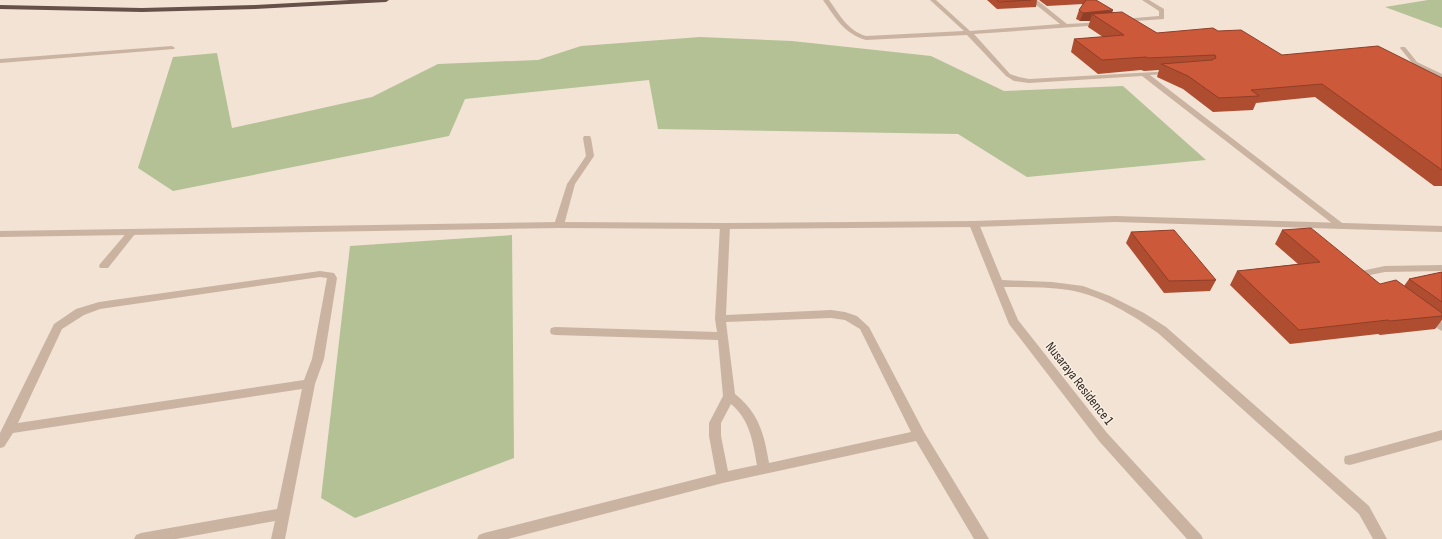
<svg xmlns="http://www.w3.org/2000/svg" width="1442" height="539" font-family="'Sofia Sans Condensed',sans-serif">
<rect width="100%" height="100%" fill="#f2e3d5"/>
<g fill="#b3c195">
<polygon points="1428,0 1442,0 1442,28 1385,7"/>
<polygon points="700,37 792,41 931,56 1004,91 1123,86 1206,160 1027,177 958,134 658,129 649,80 465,99 449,136 173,191 138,168 173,57 217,53 232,128 372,97 438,64 538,60 581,46"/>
<polygon points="512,235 514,458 355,518 321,498 350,246"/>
</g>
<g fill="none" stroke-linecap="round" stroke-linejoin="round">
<g fill="#cab3a1" fill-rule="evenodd">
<polygon points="1401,47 1405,47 1417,62 1442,74 1442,79 1413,64 1400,48"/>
<polygon points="132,229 137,232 135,234 108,268 100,268 99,266 100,264 129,230"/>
</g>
<g fill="#cab3a1" fill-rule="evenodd">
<path d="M823,0H829C839,14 848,31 866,36L964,31L930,0H936L970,31L1060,24L1030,0H1037L1067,24L1104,22V24L1102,25L974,34L1010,74L1019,77L1029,79L1173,71L1174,72L1171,74L1150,75L1346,226L1341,229L1338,228L1142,76L1029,83L1014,81L1006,76L967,35L866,40C844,34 835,17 823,0Z"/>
<polygon points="1142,0 1149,0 1164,9 1164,19 1120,22 1119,21 1122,19 1159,16 1159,11"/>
<polygon points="172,46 175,48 174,49 0,63 0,59"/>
<polygon points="584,136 590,136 591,138 594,156 575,184 564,225 562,227 556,227 554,225 567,184 586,156 583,138"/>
<path d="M974,221L979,224L1002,280L1052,282L1083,286L1110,296L1144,313L1166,327L1369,506L1387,539H1373L1359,514L1158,333C1131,314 1102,296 1069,290C1048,287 1026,287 1004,287L1018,320L1107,433L1201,535L1203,539H1187L1099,441L1009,324L969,224Z"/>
<path d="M725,223L730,226L726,315L831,310L845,312L857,316L869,327L924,432L989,539H974L916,441L723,483L508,539H477L479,535L484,533L716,474L709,436V423L723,396L718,340L555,335L551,334L550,331L551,328L555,327L717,332L715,319L720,226ZM831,318L845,320L860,329L911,432L769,463C764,434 759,413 735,394L726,322ZM731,404C750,420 753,442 757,465L728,471L721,436V423Z"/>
<polygon points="1442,265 1442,271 1385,272 1365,276 1360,273 1361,271 1385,266"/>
<path d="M320,271L334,273L337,278L324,359L315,384L285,539H271L275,521L176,539H134L136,535L141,533L277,509L302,389L13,433L4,447L0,448V433L54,324L76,309L99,302ZM320,277L327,278L312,359L304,380L18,423L62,329L84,315L100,309Z"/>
<polygon points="1428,314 1442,322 1442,331 1424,321 1423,318 1424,315"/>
<polygon points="1442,430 1442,440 1350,465 1345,464 1344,460 1345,456 1350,455"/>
</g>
<polygon fill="#cab3a1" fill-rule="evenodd" points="1115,216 1442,226 1442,232 1115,222 974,227 725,229 559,228 0,237 0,231 559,222 725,223 974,221"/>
<polygon fill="#665048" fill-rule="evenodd" points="350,0 389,0 386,2 255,9 142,12 0,9 0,5 142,8 255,5"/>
</g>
<g fill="#af4d31">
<polygon points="987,0 1037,0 1036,7 997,9"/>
<polygon points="1039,0 1096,0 1112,13 1157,33 1218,31 1282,55 1442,78 1442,186 1434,186 1315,97 1256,103 1253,110 1213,112 1183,89 1157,77 1159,70 1144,71 1141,70 1098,74 1071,52 1074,39 1103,37 1088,27 1090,21 1080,21 1076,19 1079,10 1083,4 1047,6"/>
<polygon points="1282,230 1380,284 1404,286 1409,279 1442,272 1442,320 1435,329 1380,335 1378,334 1290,344 1230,285 1237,271 1298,264 1275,244"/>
<polygon points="1131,232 1216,280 1210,291 1164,293 1126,243"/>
</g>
<polygon fill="#8f3e28" points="1113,10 1110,19 1092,14 1090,21 1080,21 1083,13"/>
<g fill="#cc5939" stroke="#8f3e28">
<polygon points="997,0 1031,0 999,2"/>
<polygon points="1086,0 1096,0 1113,10 1083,13 1079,10"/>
<polygon points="1122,12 1157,33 1213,28 1218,31 1241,30 1282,55 1378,46 1442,78 1442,170 1322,84 1251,90 1259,96 1219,98 1188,76 1161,64 1212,60 1216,58 1215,55 1148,58 1146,57 1102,60 1074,39 1124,35 1092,14"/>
<polygon points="1311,228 1380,284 1396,280 1442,313 1442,316 1390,321 1388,320 1299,330 1237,271 1320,262 1282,230"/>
<polygon points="1174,230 1216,280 1169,281 1131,232"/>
<polygon points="1442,272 1442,302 1409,279"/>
</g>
<g text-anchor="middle" stroke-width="3" stroke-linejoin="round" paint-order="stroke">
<g font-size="14" fill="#332924" stroke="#f9eee1">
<text transform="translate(1080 383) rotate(52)" y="5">Nusaraya Residence 1</text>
</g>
</g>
</svg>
